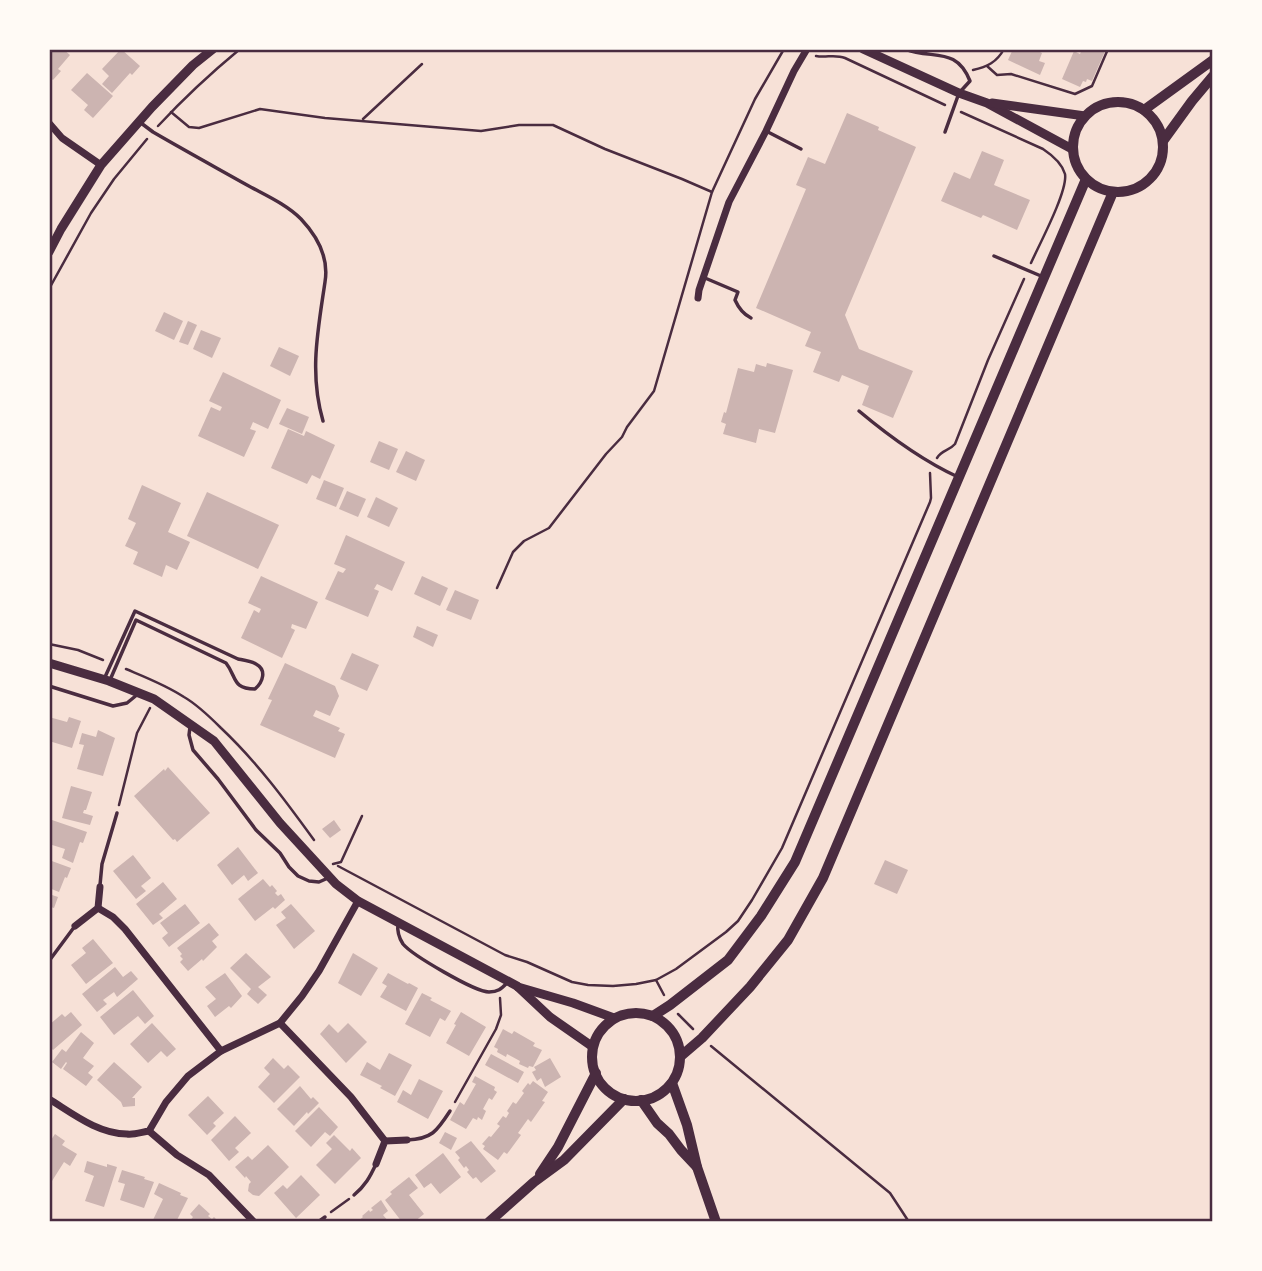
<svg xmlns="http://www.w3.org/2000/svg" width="1262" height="1271" font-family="Signika,sans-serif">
<rect width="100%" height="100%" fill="#f7e1d7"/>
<g fill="#ccb4b1">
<polygon points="49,49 63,49 70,55 58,69 61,71 53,80 49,77"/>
<polygon points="121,49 140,66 132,75 130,73 112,93 102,84 109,76 102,69"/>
<polygon points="1013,49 1036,49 1036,50 1042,53 1039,61 1045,63 1040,75 1008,60"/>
<polygon points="1082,49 1106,49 1092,81 1087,79 1086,82 1083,81 1080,87 1062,79 1074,51 1080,54"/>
<polygon points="87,73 113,96 93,118 84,110 88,105 71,90"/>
<polygon points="847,113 879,127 878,130 916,147 845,315 859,349 913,371 893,418 862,405 869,386 842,375 839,382 813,372 821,352 805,346 811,332 756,308 806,189 796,185 808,157 825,164"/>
<polygon points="982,151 1004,160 994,185 1030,200 1017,230 983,215 981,218 941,201 954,172 970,179"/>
<polygon points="164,312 183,321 174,340 155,331"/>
<polygon points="188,321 197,325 188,345 179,342"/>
<polygon points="201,330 221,338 212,358 193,349"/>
<polygon points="279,347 299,356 290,376 270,366"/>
<polygon points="767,363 793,370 775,433 759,429 756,443 723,434 726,424 721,422 724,412 726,413 738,368 754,372 756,364 766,367"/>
<polygon points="223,372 281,400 268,429 253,422 250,429 256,431 244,457 198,436 211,407 220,411 222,407 209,401"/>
<polygon points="287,408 309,417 302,434 279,424"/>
<polygon points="288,429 304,436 306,431 335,445 320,479 312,475 307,484 271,468"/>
<polygon points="379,441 398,449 389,470 370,462"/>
<polygon points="406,451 425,460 416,481 396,472"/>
<polygon points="324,480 344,488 336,507 316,499"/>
<polygon points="142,485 181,503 168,532 190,542 177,570 166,565 162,577 133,564 138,552 125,546 136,523 128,519"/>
<polygon points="347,491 366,499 358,517 339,509"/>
<polygon points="207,492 279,525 258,569 187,536"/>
<polygon points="376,497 398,508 389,527 367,517"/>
<polygon points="346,535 405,562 392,591 377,584 374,589 379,591 368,617 325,599 338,571 343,573 346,569 334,564"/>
<polygon points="261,576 318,602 306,629 292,624 291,628 295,630 282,658 241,638 254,610 259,613 261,609 248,603"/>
<polygon points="422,576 448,588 440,606 414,594"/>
<polygon points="455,590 479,600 471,620 446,610"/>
<polygon points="417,626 438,635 433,647 413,637"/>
<polygon points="352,653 379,665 367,691 340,679"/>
<polygon points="285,663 335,686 339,696 330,716 316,710 313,716 340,728 338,731 345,734 335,758 260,725 272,700 268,699"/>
<polygon points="49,717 67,722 69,717 81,721 72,748 49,741"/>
<polygon points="98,730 115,738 103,776 77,769 84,745 79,744 82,733 96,737"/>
<polygon points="168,767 210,813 177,842 175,839 173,840 134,796 164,769 165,771"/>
<polygon points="71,786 92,792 86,810 84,810 83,813 93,816 90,825 62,818"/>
<polygon points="52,820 87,832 83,843 80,842 73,863 62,858 65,849 49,844 49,830"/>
<polygon points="334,820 341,830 330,838 322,829"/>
<polygon points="238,847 258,873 248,881 244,875 232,885 217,865"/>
<polygon points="133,855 151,878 141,886 146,891 136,899 113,871"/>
<polygon points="49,860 71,868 67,878 65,877 59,892 49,888"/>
<polygon points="885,860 908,870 897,894 874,884"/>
<polygon points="263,879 270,887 272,885 277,891 275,893 278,896 281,894 285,900 275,909 273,907 255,921 238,899"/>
<polygon points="163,882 177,899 159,914 163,918 153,925 136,904"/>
<polygon points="49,894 58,897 54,908 51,907 49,912"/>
<polygon points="185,904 200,923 169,947 162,938 168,933 160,923"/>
<polygon points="291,904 315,931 294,949 276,925 286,918 281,912"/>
<polygon points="209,923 219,935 212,941 217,947 203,961 202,959 188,971 180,962 183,959 180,956 182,954 177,948"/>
<polygon points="93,939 113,963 86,984 71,965 86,953 82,948"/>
<polygon points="246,953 271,977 258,987 267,995 258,1004 247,994 251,989 230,968"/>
<polygon points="353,953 378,968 361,996 338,983"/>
<polygon points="115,967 123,977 131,971 138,979 117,997 114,992 103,1000 107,1004 97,1012 82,994"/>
<polygon points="225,973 242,996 231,1008 229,1006 215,1017 207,1006 216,999 205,987"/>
<polygon points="388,973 408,984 409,983 418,988 406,1011 380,997 387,986 382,983"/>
<polygon points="133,990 154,1016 145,1024 138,1016 114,1035 100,1017"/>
<polygon points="422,993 432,998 430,1000 451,1011 445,1021 440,1018 430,1037 405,1024"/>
<polygon points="71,1012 82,1025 53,1050 49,1046 49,1025 62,1014 65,1017"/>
<polygon points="461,1012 486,1027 469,1056 446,1043 456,1025 454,1024"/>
<polygon points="152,1023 176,1049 167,1057 161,1051 148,1063 130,1044"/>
<polygon points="348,1023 367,1042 346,1063 320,1034 329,1024 338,1033"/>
<polygon points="503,1029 512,1034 514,1031 535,1043 533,1046 542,1050 533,1067 529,1066 528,1068 519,1064 520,1061 507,1054 506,1057 497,1052 498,1049 494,1047"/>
<polygon points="81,1032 94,1043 83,1058 94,1066 88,1073 93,1077 86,1086 63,1069 67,1063 66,1062 61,1069 52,1062 62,1049 66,1052"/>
<polygon points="389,1053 412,1065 395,1096 380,1088 382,1086 360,1075 367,1062 380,1070"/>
<polygon points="491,1054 524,1072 518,1083 485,1065"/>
<polygon points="273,1058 284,1069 288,1065 300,1077 274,1103 258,1087 270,1074 264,1068"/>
<polygon points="550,1058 561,1077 545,1087 541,1078 537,1081 532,1072 536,1070 534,1067"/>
<polygon points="114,1062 142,1087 132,1098 135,1098 135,1106 123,1107 121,1102 97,1080"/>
<polygon points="475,1076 495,1087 494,1090 497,1092 492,1100 489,1098 483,1109 486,1111 482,1120 478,1117 477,1120 473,1118 466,1129 450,1120 460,1102 464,1105 476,1084 472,1082"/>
<polygon points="419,1079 443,1091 428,1119 397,1102 403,1090 411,1095"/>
<polygon points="533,1081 548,1092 542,1101 545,1102 531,1122 528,1119 518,1133 521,1135 507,1154 504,1152 498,1160 483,1149 485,1146 482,1144 489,1136 491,1137 500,1126 497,1124 503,1116 506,1118 509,1113 507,1111 513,1102 516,1104 524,1093 522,1091 528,1083 530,1085"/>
<polygon points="300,1086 311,1099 313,1097 319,1103 308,1114 307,1112 294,1126 277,1109"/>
<polygon points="208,1096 224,1113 213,1123 216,1126 207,1135 188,1115"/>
<polygon points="319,1107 338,1127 330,1136 325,1132 311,1147 295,1131"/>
<polygon points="235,1116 251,1133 235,1148 239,1152 229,1161 211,1140"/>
<polygon points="445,1132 457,1138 451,1150 439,1143"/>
<polygon points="55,1134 65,1141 62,1145 77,1154 70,1166 64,1162 52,1181 49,1180 49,1143"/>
<polygon points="334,1135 350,1151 352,1148 361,1158 335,1184 316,1165 332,1149 326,1143"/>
<polygon points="471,1141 496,1171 481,1183 476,1177 473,1179 467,1172 469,1170 466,1166 464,1168 458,1160 460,1158 455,1152"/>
<polygon points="268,1145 289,1167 259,1196 253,1195 248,1191 249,1184 251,1182 246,1176 245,1178 235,1167 248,1156 252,1160"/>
<polygon points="443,1153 461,1177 440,1194 431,1183 424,1188 415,1175"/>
<polygon points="87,1161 107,1167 107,1164 117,1167 104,1207 85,1201 94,1176 84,1172"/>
<polygon points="122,1170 145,1177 144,1179 154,1182 144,1208 120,1200 125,1184 118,1182"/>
<polygon points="301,1175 320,1195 296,1218 274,1193 283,1185 287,1189"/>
<polygon points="409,1177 418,1188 409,1195 424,1214 414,1222 402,1222 385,1200 392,1194 390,1192"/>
<polygon points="159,1183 181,1193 180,1195 188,1198 176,1222 152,1222 163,1199 154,1194"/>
<polygon points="381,1200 388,1211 383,1215 389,1222 357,1222 363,1217 362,1216 369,1210 370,1212 373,1210 371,1208"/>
<polygon points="199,1204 210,1214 208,1216 212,1219 214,1217 219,1222 189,1222 193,1217 190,1214"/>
</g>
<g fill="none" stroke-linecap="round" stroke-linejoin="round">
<g stroke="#4a2c40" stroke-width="2.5">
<path d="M816,56C826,58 835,54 845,58L945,105"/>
<polyline points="987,66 997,75 1011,74 1075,94 1092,86 1108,49"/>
<path d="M973,70C987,67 997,62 1004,49"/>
<polyline points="171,112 189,127 199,128 260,109 325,118 481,131 519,125 553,125 605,149 682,179 712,192"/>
<path d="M961,112L1043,149C1052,155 1062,163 1065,174C1068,191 1039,245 1031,263"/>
<polyline points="363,119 422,64"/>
<path d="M158,126C184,98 211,73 240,49"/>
<polyline points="49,289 91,213 114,179 147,139"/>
<path d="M937,458C942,450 949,451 955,444L988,360L1024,279"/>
<polyline points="497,588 513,552 524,541 549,528 606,454 622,437 627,427 654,391 712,192 755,99 784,49"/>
<polyline points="49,644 78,650 103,660"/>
<path d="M126,669C145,677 166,685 184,697C198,705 210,717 221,728C257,762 285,800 314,840"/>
<polyline points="119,805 137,733 150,708"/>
<polyline points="333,864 341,862 362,816"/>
<polyline points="338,866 505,955 527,962 572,982 588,985 613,986 636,984 656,980 676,969 726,932 738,921 752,900 782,848 930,502 931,498 930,473"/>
<polyline points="656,980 664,995"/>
<polyline points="678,1014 693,1029"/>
<polyline points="711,1046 890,1193 909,1222"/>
<polyline points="455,1102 496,1029 501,1015 500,998"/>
<polyline points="331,1212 349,1199"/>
</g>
<g stroke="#4a2c40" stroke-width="3.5">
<path d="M905,49C933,60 956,46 970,81L959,93L945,132"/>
<path d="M141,123L153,132C184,150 215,167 247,185C265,195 286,204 301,219C318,237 329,258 325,282C318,330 309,373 323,421"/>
<polyline points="766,131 801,149"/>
<polyline points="994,256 1041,276"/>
<path d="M705,278L738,292L735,300C739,309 743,314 751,318"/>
<path d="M859,411C890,437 921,460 958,477"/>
<path d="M105,677L135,611L238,659C243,660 251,661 256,664C267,670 263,682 255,689C232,689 237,677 226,663L136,620L110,680"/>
<polyline points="49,686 113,706 127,703 138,694"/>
<polyline points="190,727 189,735 193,750 218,779 256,830 280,853 289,867 298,876 309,881 319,882 328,878"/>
<polyline points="100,885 102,864 117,813"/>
<path d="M398,923C397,931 399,938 403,944C412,955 475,992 489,992C498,992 501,989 507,983"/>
<polyline points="49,961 75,926"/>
<path d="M407,1140C432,1139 437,1131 450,1111"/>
<path d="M354,1195C365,1186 370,1177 376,1164"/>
<polyline points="318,1222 325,1217"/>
</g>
<g stroke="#4a2c40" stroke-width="7">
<polyline points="49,123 62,138 101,165"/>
<polyline points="698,298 699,290 729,202 766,131 794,71 807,49"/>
<polyline points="98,908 113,917 125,929 221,1051"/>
<polyline points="75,926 98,908 100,887"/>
<polyline points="280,1023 351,1097 385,1141"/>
<path d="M49,1099C72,1113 98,1134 127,1134C134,1135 142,1132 149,1131L166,1102L188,1076L221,1051L280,1023L302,996L319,971L358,901"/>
<polyline points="149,1131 177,1155 209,1175 254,1222"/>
<polyline points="376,1164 385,1141 407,1140"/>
</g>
<g stroke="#4a2c40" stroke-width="9">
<polyline points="863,49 959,93 987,103 1072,149"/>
<polyline points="992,103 1085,116"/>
<polyline points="49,252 61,229 101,165 152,107 193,65 213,49"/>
<polyline points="49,663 109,681 154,699 214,741 280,823 336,884 358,901 517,986 550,1017 593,1047"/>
<polyline points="518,987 573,1003 614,1018"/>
</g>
<g stroke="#4a2c40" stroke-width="10">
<circle cx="1118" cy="147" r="45"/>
<polyline points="1144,110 1213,60"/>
<polyline points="1163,141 1192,101 1213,76"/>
<circle cx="636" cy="1057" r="44"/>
<polyline points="653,1016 670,1005 728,960 761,916 795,862 1086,179"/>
<polyline points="681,1056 702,1038 750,987 788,940 823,878 1113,192"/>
<polyline points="672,1083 687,1125 697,1167 716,1222"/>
<polyline points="641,1100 657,1123 669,1134 681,1150 697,1167"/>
<polyline points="540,1174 558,1147 596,1073"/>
<polyline points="489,1222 534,1182 564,1160 624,1099"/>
</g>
</g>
<rect width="1262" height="1271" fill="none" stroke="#fffaf5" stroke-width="102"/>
<rect x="51" y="51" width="1160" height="1169" fill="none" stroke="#4a2c40" stroke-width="2.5"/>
</svg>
